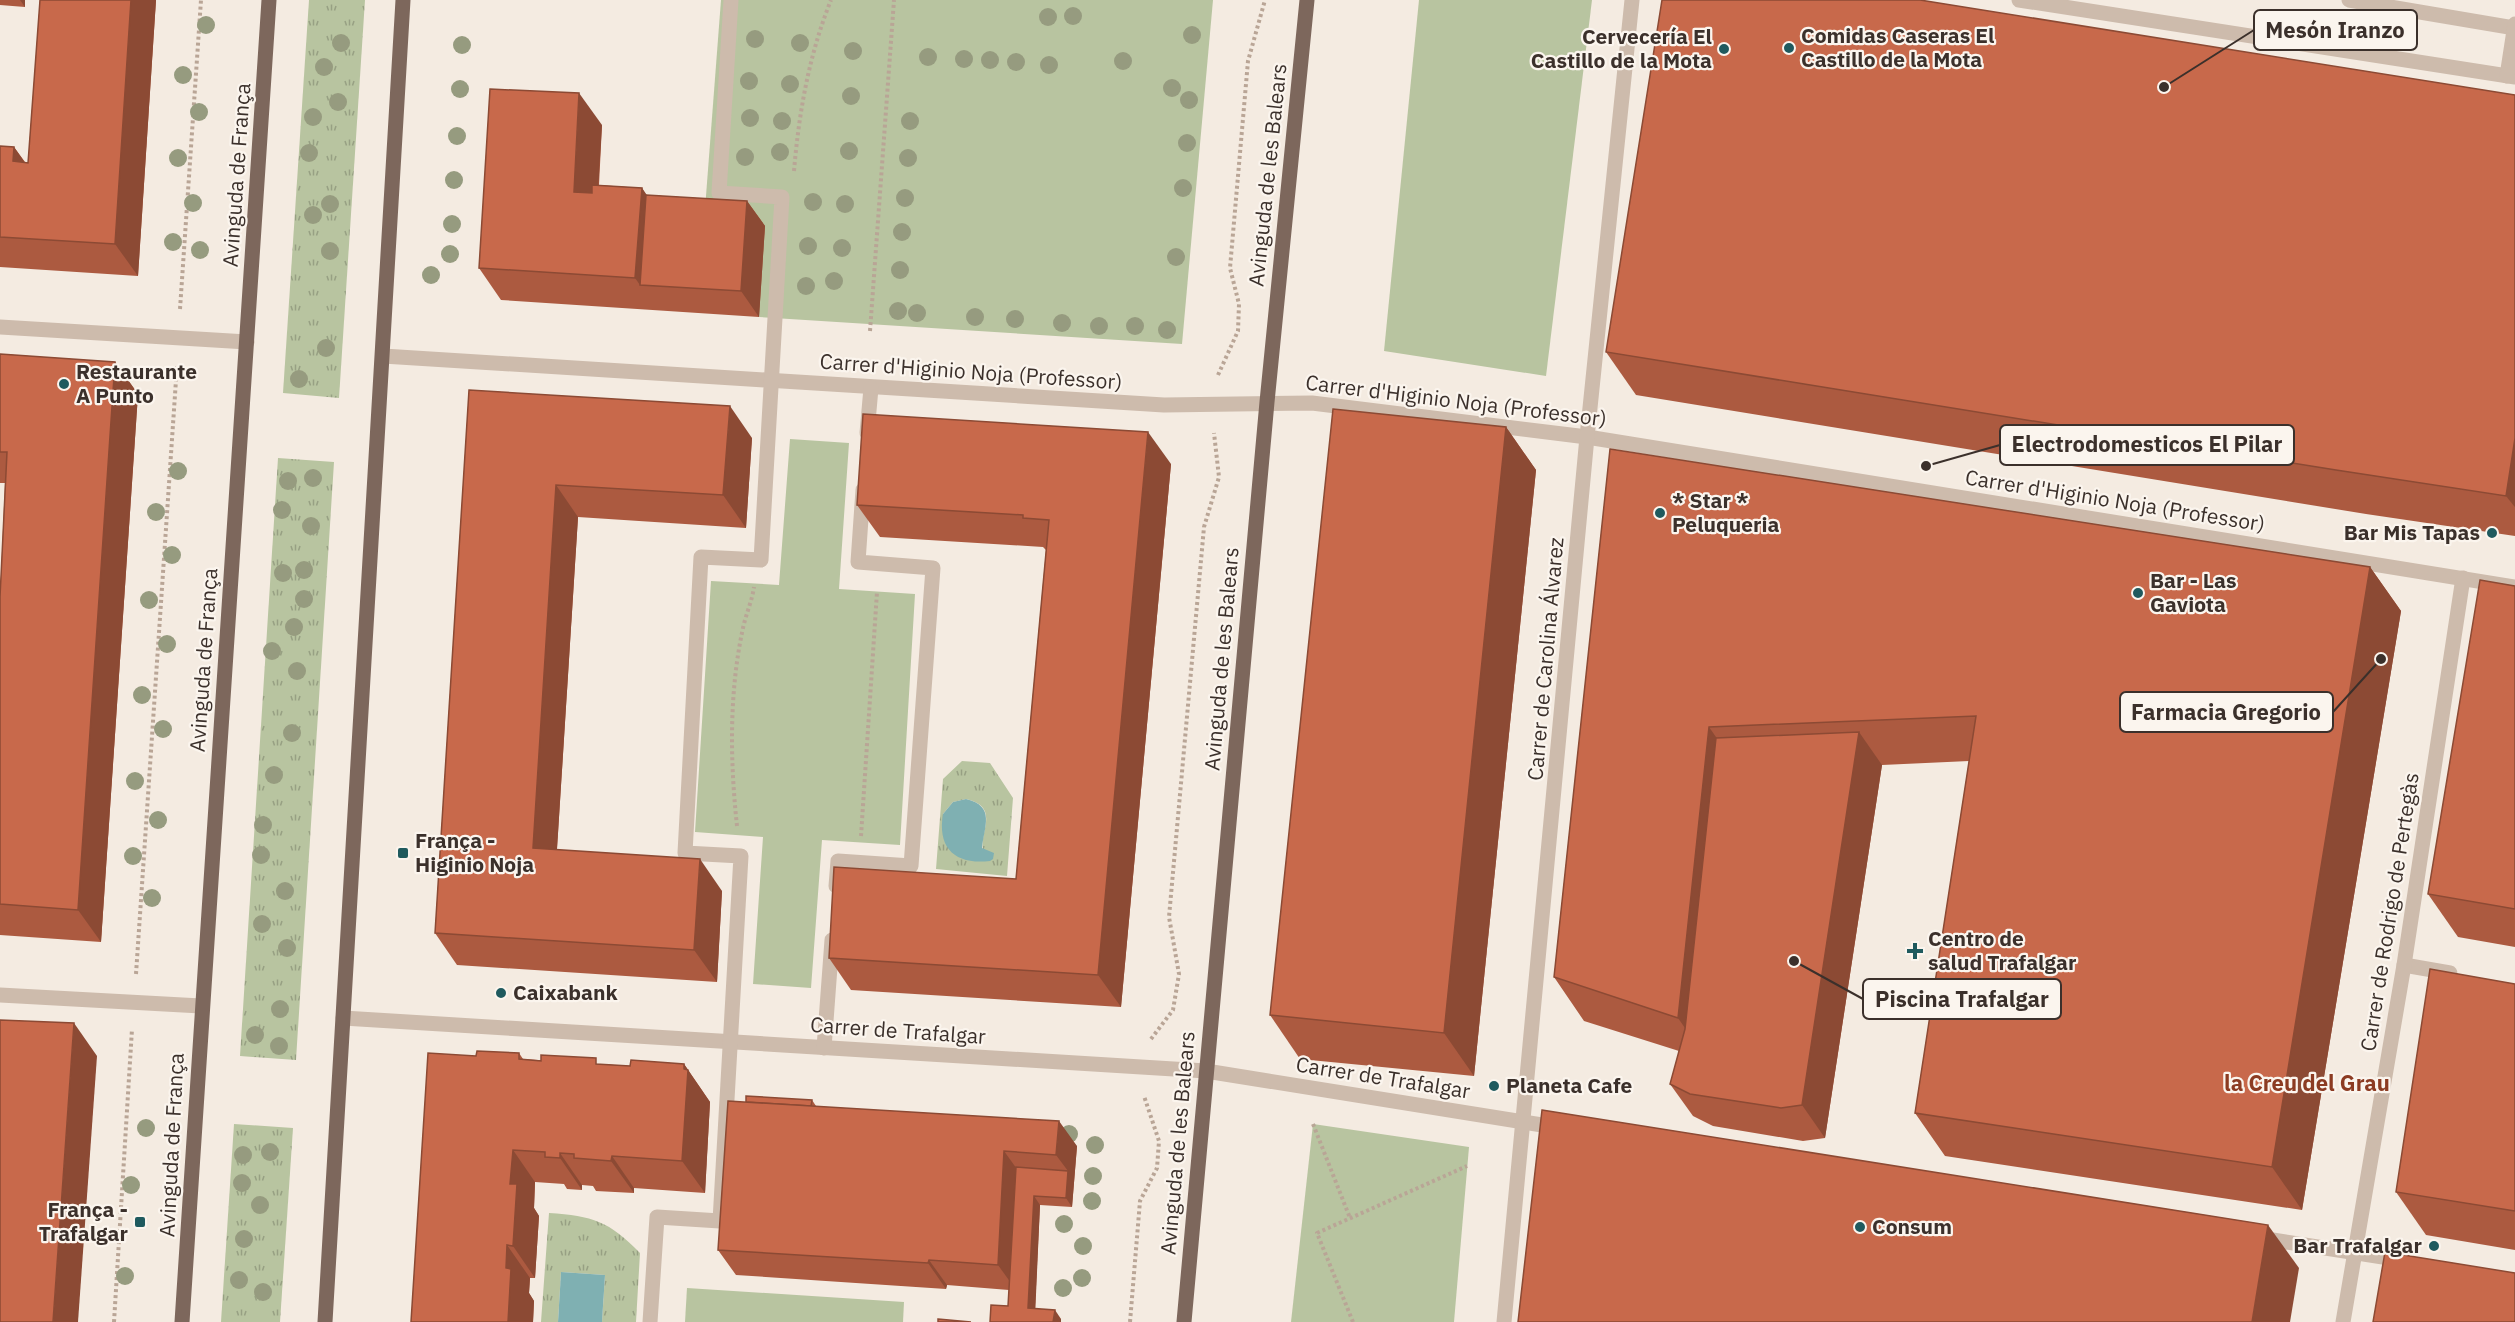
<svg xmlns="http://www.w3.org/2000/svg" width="2515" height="1322" font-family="'IBM Plex Sans',sans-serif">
<defs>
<pattern id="grass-tufts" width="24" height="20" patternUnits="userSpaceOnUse" patternTransform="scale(1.5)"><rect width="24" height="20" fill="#b8c4a0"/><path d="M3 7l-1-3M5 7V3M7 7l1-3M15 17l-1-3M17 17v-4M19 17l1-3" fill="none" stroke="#97a083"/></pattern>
</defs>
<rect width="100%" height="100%" fill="#f4ebe1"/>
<g fill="url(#grass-tufts)" fill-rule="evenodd">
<polygon points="309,0 365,0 339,398 283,393"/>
<polygon points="278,458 334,462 296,1060 240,1056"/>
<path d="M962,761L990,763L1013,798L1007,876L936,869L943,779ZM966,799C1001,807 979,832 983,850L943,814L953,802Z"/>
<polygon points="234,1124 293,1128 280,1322 221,1322"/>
<path d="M549,1213C593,1216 609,1221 640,1253L636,1322H602L605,1275L561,1272L558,1322H541Z"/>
</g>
<g fill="#b8c4a0">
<polygon points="721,0 1213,0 1182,344 759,317 704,222"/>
<polygon points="1419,0 1592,0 1546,376 1384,351"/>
<polygon points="790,439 849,443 839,589 915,594 900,845 822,840 811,988 753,984 763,837 695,832 711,581 779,585"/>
<polygon points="1313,1124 1469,1147 1454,1322 1291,1322"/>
<polygon points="687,1288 904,1302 903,1322 685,1322"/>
</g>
<g fill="#7fb0b2">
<path d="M966,799C996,806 984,827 982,848L994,853L993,859L990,861C956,865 937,849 943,814L953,802Z"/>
<polygon points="561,1272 605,1275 602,1322 558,1322"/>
</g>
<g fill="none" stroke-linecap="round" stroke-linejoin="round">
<g stroke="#b9a596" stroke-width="4" stroke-dasharray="3 3" stroke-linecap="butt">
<path d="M794,171C799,112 809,55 831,0"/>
<polyline points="180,309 201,0"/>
<polyline points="870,331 894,0"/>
<polyline points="1218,375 1238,331 1239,304 1230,268 1248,61 1265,0"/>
<path d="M737,826C730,761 729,692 743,628C746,614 752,601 754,587"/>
<polyline points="861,836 877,592"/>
<polyline points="136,974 177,365"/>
<polyline points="1151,1039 1173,1010 1179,974 1169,917 1204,527 1219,477 1214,433"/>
<polyline points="1313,1124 1350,1218"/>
<polyline points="114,1322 132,1029"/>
<polyline points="1130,1322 1140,1201 1157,1168 1159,1141 1144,1096"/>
<polyline points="1353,1322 1317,1233 1467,1166"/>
</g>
<g stroke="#cdbbac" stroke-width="15">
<polyline points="2019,0 2515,77"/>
<polyline points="2349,0 2515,28"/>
<polyline points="2507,76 2515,24"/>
<polyline points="0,327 247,342"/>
<polyline points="383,356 1164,405 1312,403 1587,437 2515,587"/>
<polyline points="867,433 871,388"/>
<polyline points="836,886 838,861 911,866 933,568 858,562 863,490"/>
<polyline points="2404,965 2450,973"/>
<polyline points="0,995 201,1006"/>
<polyline points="343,1018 1206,1071 1561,1128"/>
<polyline points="824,1048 832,940"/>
<polyline points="2260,1238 2402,1260"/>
<polyline points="650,1322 657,1217 720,1221 741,856 685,853 701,557 761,560 782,197 719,193 731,0"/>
<polyline points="1504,1322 1587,437 1632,0"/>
<polyline points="2343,1322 2404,965 2463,578"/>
</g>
<g stroke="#7d675c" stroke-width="15">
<polyline points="182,1322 269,0"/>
<polyline points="325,1322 403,0"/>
<polyline points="1184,1322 1267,402 1307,0"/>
</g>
</g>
<g fill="#969b7f">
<circle cx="1073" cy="16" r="9"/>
<circle cx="1048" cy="17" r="9"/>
<circle cx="206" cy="25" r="9"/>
<circle cx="1192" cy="35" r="9"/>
<circle cx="755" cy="39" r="9"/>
<circle cx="341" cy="43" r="9"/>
<circle cx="800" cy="43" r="9"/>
<circle cx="462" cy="45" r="9"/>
<circle cx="853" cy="51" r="9"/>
<circle cx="928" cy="57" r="9"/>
<circle cx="964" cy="59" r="9"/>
<circle cx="990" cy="60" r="9"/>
<circle cx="1123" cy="61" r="9"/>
<circle cx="1016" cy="62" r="9"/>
<circle cx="1049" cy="65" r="9"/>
<circle cx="324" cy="67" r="9"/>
<circle cx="183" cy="75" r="9"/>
<circle cx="749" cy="81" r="9"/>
<circle cx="790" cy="84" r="9"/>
<circle cx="1172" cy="88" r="9"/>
<circle cx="460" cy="89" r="9"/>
<circle cx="851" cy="96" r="9"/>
<circle cx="1189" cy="100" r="9"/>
<circle cx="338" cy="102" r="9"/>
<circle cx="199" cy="112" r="9"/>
<circle cx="313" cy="117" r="9"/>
<circle cx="750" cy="118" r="9"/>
<circle cx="782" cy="121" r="9"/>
<circle cx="910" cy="121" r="9"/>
<circle cx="457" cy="136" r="9"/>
<circle cx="1187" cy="143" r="9"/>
<circle cx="849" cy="151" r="9"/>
<circle cx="780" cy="152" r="9"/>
<circle cx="309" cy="153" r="9"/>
<circle cx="745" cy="157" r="9"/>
<circle cx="178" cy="158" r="9"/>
<circle cx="908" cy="158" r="9"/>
<circle cx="454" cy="180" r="9"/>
<circle cx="1183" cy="188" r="9"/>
<circle cx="905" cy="198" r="9"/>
<circle cx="813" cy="202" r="9"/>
<circle cx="193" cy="203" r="9"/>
<circle cx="330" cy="204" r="9"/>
<circle cx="845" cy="204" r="9"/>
<circle cx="313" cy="215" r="9"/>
<circle cx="452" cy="224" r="9"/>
<circle cx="902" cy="232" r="9"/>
<circle cx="173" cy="242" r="9"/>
<circle cx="808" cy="246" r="9"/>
<circle cx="842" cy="248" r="9"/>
<circle cx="200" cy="250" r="9"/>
<circle cx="330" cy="251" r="9"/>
<circle cx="450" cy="254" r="9"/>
<circle cx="1176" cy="257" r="9"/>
<circle cx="900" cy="270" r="9"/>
<circle cx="431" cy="275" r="9"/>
<circle cx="834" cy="281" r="9"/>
<circle cx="806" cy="286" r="9"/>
<circle cx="898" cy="311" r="9"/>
<circle cx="917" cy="313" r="9"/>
<circle cx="975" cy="317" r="9"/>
<circle cx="1015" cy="319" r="9"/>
<circle cx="1062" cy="323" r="9"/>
<circle cx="1099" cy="326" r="9"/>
<circle cx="1135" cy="326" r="9"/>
<circle cx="1167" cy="330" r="9"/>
<circle cx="326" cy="348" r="9"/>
<circle cx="299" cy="379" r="9"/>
<circle cx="178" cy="471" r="9"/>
<circle cx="313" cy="478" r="9"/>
<circle cx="288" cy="481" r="9"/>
<circle cx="282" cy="510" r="9"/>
<circle cx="156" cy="512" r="9"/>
<circle cx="311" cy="526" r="9"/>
<circle cx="172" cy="555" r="9"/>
<circle cx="304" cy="570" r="9"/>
<circle cx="283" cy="573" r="9"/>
<circle cx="304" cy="599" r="9"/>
<circle cx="149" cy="600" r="9"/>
<circle cx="294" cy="627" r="9"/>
<circle cx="167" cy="644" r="9"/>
<circle cx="272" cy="651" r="9"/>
<circle cx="297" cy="671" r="9"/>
<circle cx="142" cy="695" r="9"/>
<circle cx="163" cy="729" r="9"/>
<circle cx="292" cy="733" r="9"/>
<circle cx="274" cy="775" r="9"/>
<circle cx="135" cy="781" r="9"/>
<circle cx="158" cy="820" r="9"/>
<circle cx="263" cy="825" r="9"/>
<circle cx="261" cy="855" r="9"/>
<circle cx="133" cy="856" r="9"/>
<circle cx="285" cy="891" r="9"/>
<circle cx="152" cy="898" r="9"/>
<circle cx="262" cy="924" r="9"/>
<circle cx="287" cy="948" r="9"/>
<circle cx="280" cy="1009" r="9"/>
<circle cx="255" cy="1035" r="9"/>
<circle cx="279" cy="1046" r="9"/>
<circle cx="146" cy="1128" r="9"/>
<circle cx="1069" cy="1134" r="9"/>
<circle cx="1095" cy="1145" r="9"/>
<circle cx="270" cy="1152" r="9"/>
<circle cx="243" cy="1155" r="9"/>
<circle cx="1093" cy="1176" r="9"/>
<circle cx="242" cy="1183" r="9"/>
<circle cx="131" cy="1185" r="9"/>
<circle cx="1092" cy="1201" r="9"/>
<circle cx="260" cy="1205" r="9"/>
<circle cx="1064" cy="1224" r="9"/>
<circle cx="244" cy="1239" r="9"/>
<circle cx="1083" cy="1246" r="9"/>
<circle cx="125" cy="1276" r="9"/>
<circle cx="1082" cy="1278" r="9"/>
<circle cx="239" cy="1280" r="9"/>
<circle cx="1063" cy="1288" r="9"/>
<circle cx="263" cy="1292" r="9"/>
</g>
<g fill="#ac5a40">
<polygon points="0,0 25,0 25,7 0,5"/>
<polygon points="40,0 156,0 138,276 0,267 0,146 14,147 25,162 28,163"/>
<polygon points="2515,95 2515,536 2366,514 1636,395 1606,352"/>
<polygon points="602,125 599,185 642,188 646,195 747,201 765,226 759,317 501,300 479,268"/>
<polygon points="0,354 115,362 138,394 101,942 0,935 0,597 5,483 0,483"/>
<polygon points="469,390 752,438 746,528 578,517 557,849 722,891 717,982 457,965 435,933"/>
<polygon points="1506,427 1536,470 1474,1076 1300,1059 1270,1015"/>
<polygon points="1610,449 2370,567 2401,611 2302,1210 1945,1156 1915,1113 1969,761 1882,765 1825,1138 1803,1141 1713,1126 1693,1116 1670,1084 1679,1051 1584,1021 1554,977"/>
<polygon points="1171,464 1121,1007 851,990 829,958 1016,879 1046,550 1043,547 880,537 857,505"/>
<polygon points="2515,586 2515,947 2458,937 2428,894"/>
<polygon points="2515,984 2515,1250 2426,1235 2396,1192"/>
<polygon points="519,1053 523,1059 630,1066 684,1064 710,1102 705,1193 634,1188 634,1193 596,1191 593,1186 582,1185 582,1190 567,1189 564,1184 535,1182 534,1208 539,1216 535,1278 530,1278 529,1293 534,1301 533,1322 411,1322 476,1056"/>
<polygon points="812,1100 816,1106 1077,1146 1072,1207 1040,1205 1035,1308 1061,1319 1061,1322 990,1322 1008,1306 1009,1290 947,1285 946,1289 736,1275 718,1250 746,1102"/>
</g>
<g fill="#8c4a34">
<polygon points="20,0 25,0 25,7"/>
<polygon points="131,0 156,0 138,276 115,244"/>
<polygon points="579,93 602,125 596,224 574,192"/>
<polygon points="14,147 37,180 13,161"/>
<polygon points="642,188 664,220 640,285 635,278"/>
<polygon points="747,201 765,226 759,317 741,291"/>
<polygon points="115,362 138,394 101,942 78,910"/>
<polygon points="730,406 752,438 746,528 723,495"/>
<polygon points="1506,427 1536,470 1474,1076 1444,1033"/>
<polygon points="1148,432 1171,464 1121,1007 1098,975"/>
<polygon points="2515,438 2515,507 2514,506 2506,496"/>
<polygon points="556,485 578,517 555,880 533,848"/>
<polygon points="2370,567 2401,611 2302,1210 2272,1167"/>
<polygon points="1709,727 1739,770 1708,1061 1678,1018"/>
<polygon points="1859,732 1882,765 1825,1138 1802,1105"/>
<polygon points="700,859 722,891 717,982 694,950"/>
<polygon points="74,1023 97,1056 78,1322 53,1322"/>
<polygon points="684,1064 710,1102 705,1193 682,1161"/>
<polygon points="1059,1121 1077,1146 1072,1207 1066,1198 1068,1171 1056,1155"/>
<polygon points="513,1150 535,1182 534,1208 539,1216 535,1278 513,1246 510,1184"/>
<polygon points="1004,1151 1022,1176 1016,1290 998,1265"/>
<polygon points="560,1153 582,1185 582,1190 560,1158"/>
<polygon points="612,1156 634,1188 634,1193 611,1161"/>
<polygon points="1034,1196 1040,1205 1035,1317 1028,1308"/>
<polygon points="2268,1225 2299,1268 2290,1322 2252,1322"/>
<polygon points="507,1245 530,1278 529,1293 534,1301 533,1322 508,1322 506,1268"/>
<polygon points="929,1260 947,1285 946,1289 928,1263"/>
<polygon points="1055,1310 1061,1319 1061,1322 1053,1322"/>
</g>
<g fill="#c8694b" stroke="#8c4a34" stroke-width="1.5">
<polygon points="40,0 131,0 115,244 0,237 0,146 14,147 13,161 28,163"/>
<polygon points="1662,0 1920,0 2515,95 2515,438 2506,496 2336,470 1606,352"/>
<polygon points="490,89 579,93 574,192 592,193 592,185 642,188 635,278 479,268"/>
<polygon points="646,195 747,201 741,291 640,285"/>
<polygon points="0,354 115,362 78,910 0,904 0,597 7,452 0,452"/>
<polygon points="469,390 730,406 723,495 556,485 533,848 700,859 694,950 435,933"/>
<polygon points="1333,409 1506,427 1444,1033 1270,1015"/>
<polygon points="863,414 1148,432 1098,975 829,958 834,867 1016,879 1049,520 1023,518 1023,515 857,505"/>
<polygon points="1610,449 2370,567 2272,1167 1915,1113 1976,716 1709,727 1678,1018 1554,977"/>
<polygon points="2480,580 2515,586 2515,909 2428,894"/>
<polygon points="1859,732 1802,1105 1781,1108 1690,1094 1670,1084 1685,1029 1716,738"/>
<polygon points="2430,969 2515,984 2515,1211 2396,1192"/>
<polygon points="0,1020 74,1023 53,1322 0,1322"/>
<polygon points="477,1051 519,1053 519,1059 541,1061 541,1055 596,1058 596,1064 630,1066 631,1060 684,1064 684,1069 688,1070 682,1161 612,1156 611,1161 574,1158 574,1154 560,1153 560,1158 545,1157 545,1152 513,1150 510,1184 517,1184 513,1246 507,1245 506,1268 511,1269 508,1322 411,1322 428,1053 476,1056"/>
<polygon points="746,1096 812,1100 811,1106 746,1102"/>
<polygon points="728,1101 1059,1121 1056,1155 1004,1151 998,1265 929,1260 928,1263 718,1250"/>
<polygon points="1542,1110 2268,1225 2252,1322 1518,1322"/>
<polygon points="1016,1167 1068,1171 1066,1198 1034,1196 1028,1308 1055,1310 1053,1322 990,1322 991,1305 1008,1306"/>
<polygon points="2385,1252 2515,1273 2515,1322 2373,1322"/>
<polygon points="938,1319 971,1322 938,1322"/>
</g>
<g fill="#1f5a5e" stroke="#fbf5ee" stroke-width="2">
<circle cx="1789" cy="48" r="6"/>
<circle cx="1724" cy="49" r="6"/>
<circle cx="64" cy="384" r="6"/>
<circle cx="1660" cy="513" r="6"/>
<circle cx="2492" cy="533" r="6"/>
<circle cx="2138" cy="593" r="6"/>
<rect x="397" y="847" width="12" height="12" rx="3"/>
<path d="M1912 942h6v6h6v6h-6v6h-6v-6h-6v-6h6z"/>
<circle cx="501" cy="993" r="6"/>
<circle cx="1494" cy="1086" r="6"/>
<rect x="134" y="1216" width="12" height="12" rx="3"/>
<circle cx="1860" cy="1227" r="6"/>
<circle cx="2434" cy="1246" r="6"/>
</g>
<g text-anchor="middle" stroke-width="4.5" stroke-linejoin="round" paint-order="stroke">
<g font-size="21" font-weight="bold" fill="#3b302b" stroke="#fbf5ee" text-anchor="start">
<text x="1801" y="43">Comidas Caseras El<tspan x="1801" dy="24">Castillo de la Mota</tspan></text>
<text x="1712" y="44" text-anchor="end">Cervecería El<tspan x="1712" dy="24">Castillo de la Mota</tspan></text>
<text x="76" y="379">Restaurante<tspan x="76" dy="24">A Punto</tspan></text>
<text x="1672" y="508">* Star *<tspan x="1672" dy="24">Peluqueria</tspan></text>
<text x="2480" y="540" text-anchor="end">Bar Mis Tapas</text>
<text x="2150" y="588">Bar - Las<tspan x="2150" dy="24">Gaviota</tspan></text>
<text x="415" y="848">França -<tspan x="415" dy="24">Higinio Noja</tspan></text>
<text x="1928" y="946">Centro de<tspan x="1928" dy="24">salud Trafalgar</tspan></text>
<text x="513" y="1000">Caixabank</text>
<text x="1506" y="1093">Planeta Cafe</text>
<text x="128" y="1217" text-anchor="end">França -<tspan x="128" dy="24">Trafalgar</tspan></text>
<text x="1872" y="1234">Consum</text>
<text x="2422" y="1253" text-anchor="end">Bar Trafalgar</text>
</g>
<g font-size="21" fill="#3b302b" stroke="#fbf5ee">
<text transform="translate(237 175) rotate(-86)" y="7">Avinguda de França</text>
<text transform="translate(1268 175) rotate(-84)" y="7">Avinguda de les Balears</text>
<text transform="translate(971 372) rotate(4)" y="7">Carrer d'Higinio Noja (Professor)</text>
<text transform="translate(1456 401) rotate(7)" y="7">Carrer d'Higinio Noja (Professor)</text>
<text transform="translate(2115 501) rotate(9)" y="7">Carrer d'Higinio Noja (Professor)</text>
<text transform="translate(1222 659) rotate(-85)" y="7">Avinguda de les Balears</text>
<text transform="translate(1546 659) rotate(-85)" y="7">Carrer de Carolina Álvarez</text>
<text transform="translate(204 660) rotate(-86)" y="7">Avinguda de França</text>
<text transform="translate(2390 912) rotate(-81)" y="7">Carrer de Rodrigo de Pertegàs</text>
<text transform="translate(898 1031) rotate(4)" y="7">Carrer de Trafalgar</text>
<text transform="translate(1383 1078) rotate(9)" y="7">Carrer de Trafalgar</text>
<text transform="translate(1178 1143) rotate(-85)" y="7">Avinguda de les Balears</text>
<text transform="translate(172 1145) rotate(-87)" y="7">Avinguda de França</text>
</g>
<g font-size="22" font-weight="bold" fill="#8c3b22" stroke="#fbf5ee">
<text x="2307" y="1091">la Creu del Grau</text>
</g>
</g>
<path fill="none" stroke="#3b302b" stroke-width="2" d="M2164 87L2254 30M1926 466L2000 445M2381 659L2333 712M1794 961L1863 999"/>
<g fill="#3b302b" stroke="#fbf5ee" stroke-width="2">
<circle cx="2164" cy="87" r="6"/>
<circle cx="1926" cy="466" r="6"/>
<circle cx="2381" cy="659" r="6"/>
<circle cx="1794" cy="961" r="6"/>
</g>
<g fill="#fbf5ee" stroke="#3b302b" stroke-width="2">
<rect x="2254" y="10" width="163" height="40" rx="6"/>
<rect x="2000" y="425" width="294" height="40" rx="6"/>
<rect x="2120" y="692" width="213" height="40" rx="6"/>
<rect x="1863" y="979" width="198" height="40" rx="6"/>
</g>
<g font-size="22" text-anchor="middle" font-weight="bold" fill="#3b302b">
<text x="2335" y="38">Mesón Iranzo</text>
<text x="2147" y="452">Electrodomesticos El Pilar</text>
<text x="2226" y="720">Farmacia Gregorio</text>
<text x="1962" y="1007">Piscina Trafalgar</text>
</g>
</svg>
